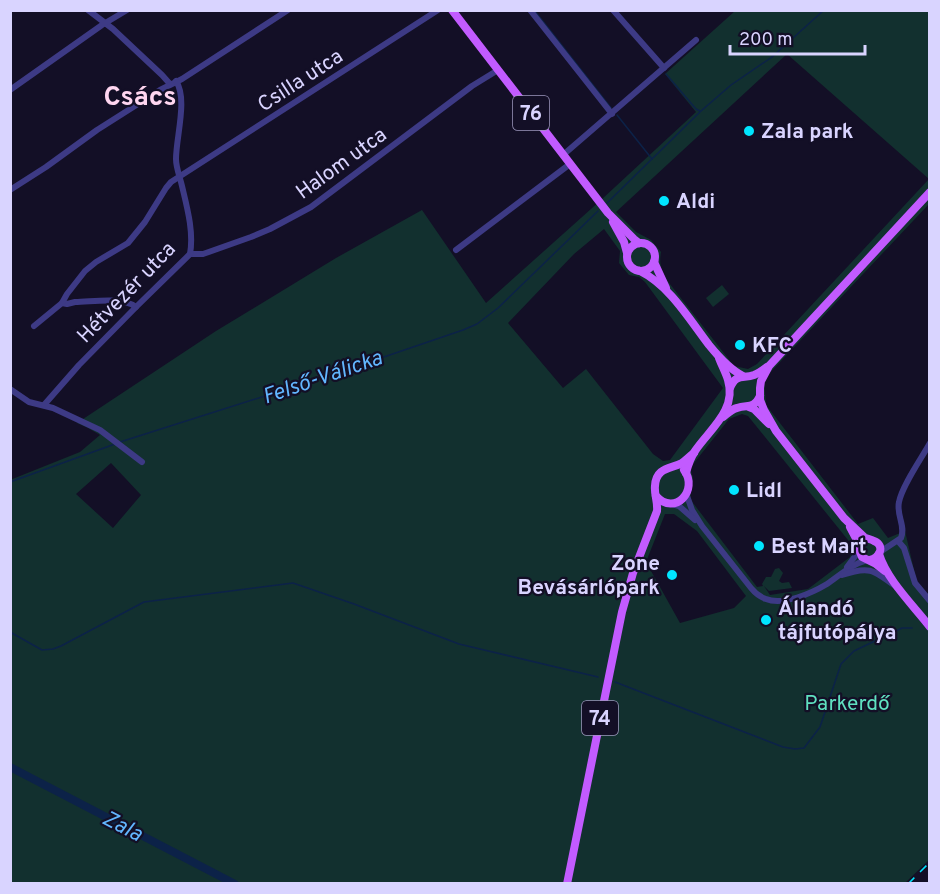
<svg xmlns="http://www.w3.org/2000/svg" width="940" height="894" font-family="Overpass,sans-serif">
<rect width="100%" height="100%" fill="#130f26"/>
<g fill="#12302f" fill-rule="evenodd">
<path d="M735,11H929V204L764,379L766,405L858,524L873,518L888,538L905,531L917,583L929,599V860L905,883H11L10,480L80,452L100,435L88,428L77,423L216,331L336,258L422,210L486,303L601,200L696,112L665,74ZM787,54L929,179L757,364L748,369L734,366L666,279C661,269 659,263 661,252L651,240L636,232L616,212ZM604,229L620,251L619,263L629,275L639,277L645,282L723,388L670,460L663,461L653,454L586,369L563,388L508,323L574,254ZM742,414L748,416L852,545L850,557L808,589L770,595L764,586L769,591L792,588L789,582L782,583L779,581L783,573L779,568L775,569L771,577H766L762,584L763,586L757,587L690,499L693,478L690,468L729,419ZM111,463L141,495L113,528L76,494ZM665,514H674L697,531L746,596L734,608L680,623L646,562Z"/>
<polygon points="722,285 729,294 713,307 706,298"/>
</g>
<g fill="none" stroke-linecap="round" stroke-linejoin="round">
<g stroke="#0c2248" stroke-width="1.5">
<polyline points="534,10 611,108"/>
<polyline points="666,74 696,109 700,111"/>
<polyline points="617,115 652,159"/>
<polyline points="607,203 701,111 731,85 772,57 824,10"/>
<polyline points="120,442 331,375 463,330 477,324 498,308 598,211"/>
<polyline points="10,482 115,444"/>
<polyline points="10,632 42,650 53,649 61,646 144,602 293,583 354,604 459,644 598,677"/>
<polyline points="615,682 783,747 795,749 804,748 820,727 841,664 854,651 902,628 912,628"/>
</g>
<polyline stroke="#0c2248" stroke-width="8" points="10,767 235,884"/>
<g stroke="#3d3a85" stroke-width="6">
<polyline points="88,10 113,29 162,75 170,84"/>
<polyline points="530,10 612,114"/>
<polyline points="613,10 664,68"/>
<polyline points="10,90 102,25 127,10"/>
<polyline points="563,155 696,40"/>
<polyline points="10,190 46,167 97,130 160,90 182,79 288,10"/>
<polyline points="456,250 570,164"/>
<polyline points="190,254 203,254 251,237 270,229 311,207 472,86 498,70"/>
<path d="M62,303L67,304L75,302C92,302 121,296 136,307"/>
<polyline points="34,326 62,303 67,294 85,271 96,262 128,243 145,222 166,188 171,182 438,10"/>
<polyline points="10,389 29,402 53,408 100,430 142,462"/>
<path d="M44,405L79,365L136,307L190,254C194,232 187,207 182,186C180,177 176,168 176,159C176,137 188,99 176,81"/>
<path d="M686,493L692,510L702,526L751,588C755,593 760,597 766,599C783,606 812,593 827,584C840,575 852,564 867,560"/>
<polyline points="672,504 679,506 695,520"/>
<polyline points="898,541 904,548 915,583 930,601"/>
<path d="M880,552L901,538C906,526 896,515 899,502C902,486 921,459 930,443"/>
<polyline points="847,567 859,551"/>
<path d="M842,575C868,566 873,569 895,586"/>
</g>
<g stroke="#c25bff" stroke-width="8">
<polyline points="452,10 608,213 634,239 639,243"/>
<polyline points="613,222 624,242 627,253"/>
<circle cx="641" cy="257" r="14"/>
<polyline points="654,262 666,288"/>
<path d="M640,271C670,286 689,319 709,345C718,356 729,369 743,376"/>
<path d="M730,388C736,373 743,379 754,375C759,373 763,370 767,367"/>
<polyline points="749,407 754,409 769,424"/>
<path d="M723,417C727,414 732,409 737,408C748,404 753,410 760,396"/>
<path d="M686,473C688,465 691,457 695,451C710,429 737,410 728,380C726,373 722,366 719,358"/>
<path d="M656,496C675,517 699,490 684,470"/>
<polyline points="850,527 858,542 860,547 860,552 862,557 876,564 885,571"/>
<path d="M879,554C887,580 913,605 930,627"/>
<path d="M870,560C879,558 886,546 874,541C871,539 867,539 864,537L844,518L776,431L764,410L760,400V388L761,381L769,366L930,192"/>
<path d="M567,884L622,612L633,573L657,511C658,502 654,494 655,486C656,467 671,469 682,463C686,460 690,456 694,453"/>
</g>
<polyline stroke="#00e5ff" stroke-width="1.5" stroke-dasharray="9 8" stroke-linecap="butt" points="908,884 930,862"/>
</g>
<g fill="#00e5ff" stroke="#130f26" stroke-width="2">
<circle cx="749" cy="131" r="6"/>
<circle cx="664" cy="201" r="6"/>
<circle cx="740" cy="345" r="6"/>
<circle cx="734" cy="490" r="6"/>
<circle cx="759" cy="546" r="6"/>
<circle cx="672" cy="575" r="6"/>
<circle cx="766" cy="620" r="6"/>
</g>
<g text-anchor="middle" stroke-width="4.5" stroke-linejoin="round" paint-order="stroke">
<g fill="#130f26" stroke="#9e99be" stroke-width="1.5">
<rect x="513" y="96" width="36" height="34" rx="4.5"/>
<rect x="582" y="701" width="36" height="34" rx="4.5"/>
</g>
<g font-size="20" font-weight="bold" fill="#d9d4ff">
<text x="531" y="120">76</text>
<text x="600" y="725">74</text>
</g>
<g font-size="21" fill="#d9d4ff" stroke="#130f26">
<text transform="translate(300 80) rotate(-33)" y="7">Csilla utca</text>
<text transform="translate(341 163) rotate(-36)" y="7">Halom utca</text>
<text transform="translate(126 292) rotate(-46)" y="7">Hétvezér utca</text>
</g>
<g font-size="21" font-weight="bold" fill="#d9d4ff" stroke="#130f26" text-anchor="start">
<text x="761" y="138">Zala park</text>
<text x="676" y="208">Aldi</text>
<text x="752" y="352">KFC</text>
<text x="746" y="497">Lidl</text>
<text x="771" y="553">Best Mart</text>
<text x="660" y="570" text-anchor="end">Zone<tspan x="660" dy="24">Bevásárlópark</tspan></text>
<text x="778" y="615">Állandó<tspan x="778" dy="24">tájfutópálya</tspan></text>
</g>
<g font-size="21" fill="#5fe0c0" stroke="#130f26">
<text x="847" y="710">Parkerdő</text>
</g>
<g font-size="22" font-style="italic" fill="#62b6ff" stroke="#130f26">
<text transform="translate(322 376) rotate(-19)" y="8">Felső-Válicka</text>
<text transform="translate(123 825) rotate(27)" y="8">Zala</text>
</g>
<g font-size="27" font-weight="bold" fill="#ffd6f0" stroke="#130f26">
<text x="140" y="105">Csács</text>
</g>
</g>
<rect width="940" height="894" fill="none" stroke="#d9d4ff" stroke-width="24"/>
<path d="M730 45v9h135v-9" fill="none" stroke="#d9d4ff" stroke-width="3"/>
<text x="739" y="45" font-size="18" fill="#d9d4ff" stroke="#130f26" stroke-width="4.5" paint-order="stroke">200 m</text>
</svg>
